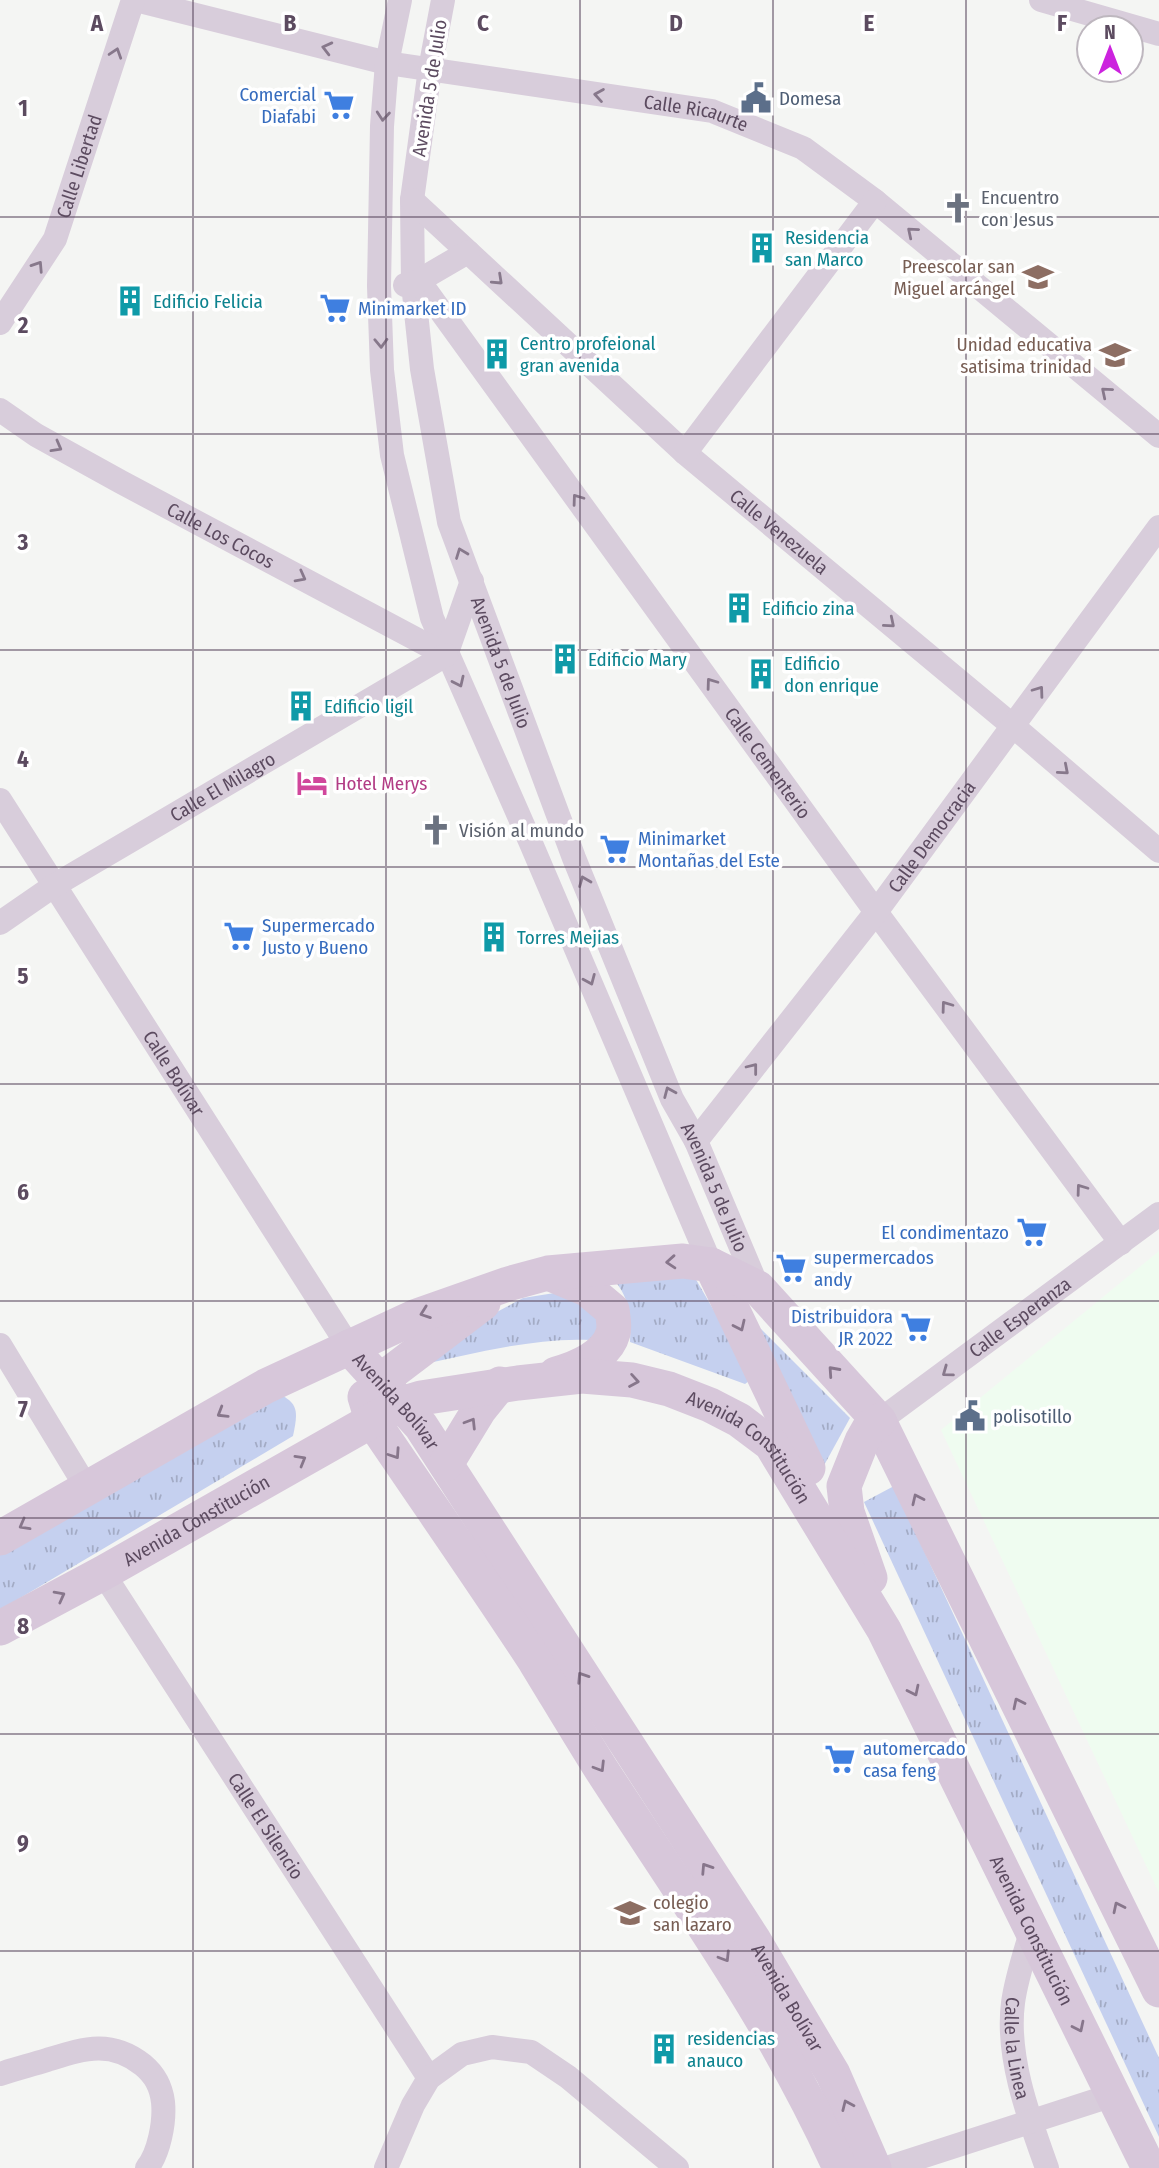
<svg xmlns="http://www.w3.org/2000/svg" width="1159" height="2168" font-family="'Fira Sans Condensed',sans-serif">
<defs>
<pattern id="grass-tufts" width="24" height="20" patternUnits="userSpaceOnUse" patternTransform="scale(1.75)"><rect width="24" height="20" fill="#c5d0ef"/><path d="M3 7l-1-3M5 7V3M7 7l1-3M15 17l-1-3M17 17v-4M19 17l1-3" fill="none" stroke="#a3abc5"/></pattern>
</defs>
<rect width="100%" height="100%" fill="#f4f5f3"/>
<polygon fill="#effcf0" points="1159,1251 1159,1893 941,1430"/>
<g fill="url(#grass-tufts)">
<path d="M687,1264L753,1378L745,1384L630,1342C631,1314 630,1297 610,1275Z"/>
<path d="M567,1291L597,1315L599,1328L591,1340C532,1337 471,1355 413,1366L444,1340L523,1298Z"/>
<polygon points="760,1328 850,1418 822,1469"/>
<path d="M271,1390C298,1402 299,1408 293,1436L0,1610V1549Z"/>
<polygon points="894,1486 1159,2058 1159,2137 864,1502"/>
</g>
<g fill="none" stroke-linecap="round" stroke-linejoin="round">
<g stroke="#d8cddb" stroke-width="24">
<path id="s1" d="M136,0L387,63L712,111L803,148L875,201L1159,436"/>
<polyline points="400,0 387,63 382,126 379,286 382,370 392,455 432,618 530,841 711,1265"/>
<path id="s2" d="M443,0L430,69L412,200L413,284L422,369L449,522L574,858L672,1099L696,1141L758,1288"/>
<polyline points="1041,0 1159,34"/>
<path id="s3" d="M412,200L685,453L1013,726L1159,851"/>
<path id="s4" d="M419,281L876,912L1121,1243"/>
<polyline points="405,285 413,284 468,252"/>
<path id="s5" d="M0,323L55,239L133,0"/>
<path id="s6" d="M0,410L36,435L121,482L446,655"/>
<polyline points="685,453 875,201"/>
<polyline points="446,655 472,581"/>
<path id="s7" d="M0,800L349,1347"/>
<path id="s8" d="M0,923L55,885L446,655"/>
<path id="s9" d="M696,1141L876,912L1159,527"/>
<polyline points="0,1345 88,1490"/>
<path id="s10" d="M879,1421L1159,1214"/>
<path id="s11" d="M103,1573L429,2078"/>
<path id="s12" d="M1032,1929C1025,1953 1016,1979 1013,2003C1006,2057 1029,2118 1047,2168"/>
<path d="M0,2074C15,2069 31,2065 47,2060C83,2049 110,2039 143,2065C155,2075 161,2086 163,2102C165,2122 159,2153 147,2168"/>
<polyline points="386,2168 413,2105 429,2078 462,2054 492,2047 531,2052 568,2077 677,2168"/>
<polyline points="887,2168 1113,2095"/>
</g>
<g stroke="#d7c7da" stroke-width="35">
<polyline points="711,1265 808,1468"/>
<path d="M551,1274L587,1289L612,1310C613,1317 615,1326 613,1333C607,1356 577,1368 556,1374"/>
<path id="s13" d="M349,1347L421,1426L753,1939L833,2074L874,2168"/>
<polyline points="380,1381 483,1303"/>
<path d="M365,1397L372,1420C426,1500 482,1580 535,1661C557,1697 579,1734 601,1769C687,1902 775,2023 840,2168"/>
<polyline points="446,1464 479,1410 500,1384"/>
<polyline points="0,1538 266,1386 417,1316 508,1284 548,1273 683,1261 711,1265 758,1288 879,1421 1159,1990"/>
<polyline points="870,1578 847,1512 844,1486 862,1441 870,1427 879,1421"/>
<path id="s14" d="M0,1628L103,1573L401,1404L421,1398L518,1383L582,1376L632,1380L669,1389L710,1405L739,1420L771,1444L884,1630L1149,2168"/>
</g>
</g>
<defs><path id="oneway-chevron" d="M-2-3.5L2.5 0L-2 3.5" fill="none" stroke-width="1.6" stroke-linecap="round" stroke-linejoin="round" transform="scale(1.75)"/></defs>
<g stroke="#87788b">
<use href="#oneway-chevron" transform="translate(327 48) rotate(-166)"/>
<use href="#oneway-chevron" transform="translate(116 53) rotate(-72)"/>
<use href="#oneway-chevron" transform="translate(599 95) rotate(-171)"/>
<use href="#oneway-chevron" transform="translate(383 116) rotate(95)"/>
<use href="#oneway-chevron" transform="translate(912 232) rotate(-140)"/>
<use href="#oneway-chevron" transform="translate(38 266) rotate(-57)"/>
<use href="#oneway-chevron" transform="translate(498 280) rotate(43)"/>
<use href="#oneway-chevron" transform="translate(381 343) rotate(88)"/>
<use href="#oneway-chevron" transform="translate(1106 392) rotate(-140)"/>
<use href="#oneway-chevron" transform="translate(57 447) rotate(29)"/>
<use href="#oneway-chevron" transform="translate(577 499) rotate(-126)"/>
<use href="#oneway-chevron" transform="translate(461 553) rotate(-111)"/>
<use href="#oneway-chevron" transform="translate(301 577) rotate(28)"/>
<use href="#oneway-chevron" transform="translate(890 623) rotate(40)"/>
<use href="#oneway-chevron" transform="translate(459 682) rotate(65)"/>
<use href="#oneway-chevron" transform="translate(711 683) rotate(-126)"/>
<use href="#oneway-chevron" transform="translate(1039 691) rotate(-54)"/>
<use href="#oneway-chevron" transform="translate(1064 770) rotate(41)"/>
<use href="#oneway-chevron" transform="translate(584 881) rotate(-112)"/>
<use href="#oneway-chevron" transform="translate(590 980) rotate(67)"/>
<use href="#oneway-chevron" transform="translate(946 1006) rotate(-126)"/>
<use href="#oneway-chevron" transform="translate(753 1068) rotate(-52)"/>
<use href="#oneway-chevron" transform="translate(669 1092) rotate(-113)"/>
<use href="#oneway-chevron" transform="translate(1081 1189) rotate(-126)"/>
<use href="#oneway-chevron" transform="translate(947 1372) rotate(144)"/>
</g>
<g stroke="#87768b">
<use href="#oneway-chevron" transform="translate(671 1262) rotate(176)"/>
<use href="#oneway-chevron" transform="translate(425 1313) rotate(160)"/>
<use href="#oneway-chevron" transform="translate(740 1326) rotate(65)"/>
<use href="#oneway-chevron" transform="translate(833 1371) rotate(-132)"/>
<use href="#oneway-chevron" transform="translate(634 1381) rotate(10)"/>
<use href="#oneway-chevron" transform="translate(222 1413) rotate(149)"/>
<use href="#oneway-chevron" transform="translate(471 1423) rotate(-58)"/>
<use href="#oneway-chevron" transform="translate(395 1454) rotate(56)"/>
<use href="#oneway-chevron" transform="translate(301 1460) rotate(-30)"/>
<use href="#oneway-chevron" transform="translate(917 1499) rotate(-115)"/>
<use href="#oneway-chevron" transform="translate(24 1525) rotate(151)"/>
<use href="#oneway-chevron" transform="translate(60 1596) rotate(-28)"/>
<use href="#oneway-chevron" transform="translate(582 1677) rotate(-123)"/>
<use href="#oneway-chevron" transform="translate(914 1691) rotate(64)"/>
<use href="#oneway-chevron" transform="translate(1018 1703) rotate(-116)"/>
<use href="#oneway-chevron" transform="translate(600 1767) rotate(58)"/>
<use href="#oneway-chevron" transform="translate(706 1868) rotate(-123)"/>
<use href="#oneway-chevron" transform="translate(1118 1907) rotate(-116)"/>
<use href="#oneway-chevron" transform="translate(725 1957) rotate(58)"/>
<use href="#oneway-chevron" transform="translate(1079 2027) rotate(64)"/>
<use href="#oneway-chevron" transform="translate(847 2105) rotate(-114)"/>
</g>
<path fill="none" stroke="#5c4b60" stroke-width="2" stroke-opacity="0.55" d="M193,0V2168M386,0V2168M580,0V2168M773,0V2168M966,0V2168M0,217H1159M0,434H1159M0,650H1159M0,867H1159M0,1084H1159M0,1301H1159M0,1518H1159M0,1734H1159M0,1951H1159"/>
<defs>
<g id="civic-bare" transform="scale(2.415)"><path d="M-.6-6.5H3V-4.5H.6V-3L4-1V1h2V6H-6V1h2V-1L-.6-3ZM-1.2 2.5V6h2.4V2.5Z" fill="#5c6f8a" stroke="#fff" stroke-width="2.5" paint-order="stroke"/></g>
<g id="supermarket-bare" transform="scale(2.415)"><path d="M-6-5.5h2.5l.6 2H6L4.5 2H-2.5L-4.4-4H-6ZM-1.5 3.2a1.3 1.3 0 1 0 .1 0ZM3 3.2a1.3 1.3 0 1 0 .1 0Z" fill="#3f7fe0" stroke="#fff" stroke-width="2.5" paint-order="stroke"/></g>
<g id="church-bare" transform="scale(2.415)"><path d="M-1.2-6h2.4v3.5h3.3v2.4h-3.3V6h-2.4V-.1h-3.3v-2.4h3.3Z" fill="#6b7280" stroke="#fff" stroke-width="2.5" paint-order="stroke"/></g>
<g id="building-bare" transform="scale(2.415)"><path d="M-4-6H4V6H1V3H-1V6H-4ZM-2.5-4.3h1.7v1.8h-1.7ZM.8-4.3h1.7v1.8H.8ZM-2.5-1h1.7V.8h-1.7ZM.8-1h1.7V.8H.8Z" fill="#0f9aa8" stroke="#fff" stroke-width="2.5" paint-order="stroke"/></g>
<g id="school-bare" transform="scale(2.415)"><path d="M0-5L7-2L0 1L-7-2ZM-4 1L0 2.5L4 1V4Q0 6-4 4Z" fill="#8d6e63" stroke="#fff" stroke-width="2.5" paint-order="stroke"/></g>
<g id="hotel-bare" transform="scale(2.415)"><path d="M-6-4.5h1.5V1H6V5H4.5V3h-9V5H-6ZM-4 0a1.8 1.8 0 1 1 3.6 0ZM.5 0V-2.5h3Q6-2.5 6 0Z" fill="#d1479c" stroke="#fff" stroke-width="2.5" paint-order="stroke"/></g>
</defs>
<g fill-rule="evenodd">
<use href="#civic-bare" x="756" y="98"/>
<use href="#supermarket-bare" x="339" y="105"/>
<use href="#church-bare" x="958" y="208"/>
<use href="#building-bare" x="762" y="248"/>
<use href="#school-bare" x="1038" y="277"/>
<use href="#building-bare" x="130" y="301"/>
<use href="#supermarket-bare" x="335" y="308"/>
<use href="#building-bare" x="497" y="354"/>
<use href="#school-bare" x="1115" y="355"/>
<use href="#building-bare" x="739" y="608"/>
<use href="#building-bare" x="565" y="659"/>
<use href="#building-bare" x="761" y="674"/>
<use href="#building-bare" x="301" y="706"/>
<use href="#hotel-bare" x="312" y="783"/>
<use href="#church-bare" x="436" y="830"/>
<use href="#supermarket-bare" x="615" y="849"/>
<use href="#supermarket-bare" x="239" y="936"/>
<use href="#building-bare" x="494" y="937"/>
<use href="#supermarket-bare" x="1032" y="1232"/>
<use href="#supermarket-bare" x="791" y="1268"/>
<use href="#supermarket-bare" x="916" y="1327"/>
<use href="#civic-bare" x="970" y="1416"/>
<use href="#supermarket-bare" x="840" y="1759"/>
<use href="#school-bare" x="630" y="1913"/>
<use href="#building-bare" x="664" y="2049"/>
</g>
<g text-anchor="middle" stroke-width="7" stroke-linejoin="round" paint-order="stroke">
<g font-size="19" fill="#5c4b60" stroke="#fff">
<text transform="translate(429 88) rotate(-81)" y="7">Avenida 5 de Julio</text>
<text dy="7" stroke="none"><textPath href="#s1" startOffset="572">Calle Ricaurte</textPath></text>
<text dy="7" stroke="none"><textPath href="#s5" startOffset="177">Calle Libertad</textPath></text>
<text dy="7" stroke="none"><textPath href="#s3" startOffset="495">Calle Venezuela</textPath></text>
<text dy="7" stroke="none"><textPath href="#s6" startOffset="254">Calle Los Cocos</textPath></text>
<text dy="7" stroke="none"><textPath href="#s2" startOffset="677">Avenida 5 de Julio</textPath></text>
<text dy="7" stroke="none"><textPath href="#s4" startOffset="595">Calle Cementerio</textPath></text>
<text dy="7" stroke="none"><textPath href="#s8" startOffset="261">Calle El Milagro</textPath></text>
<text dy="7" stroke="none"><textPath href="#s9" startOffset="385">Calle Democracia</textPath></text>
<text dy="7" stroke="none"><textPath href="#s7" startOffset="324">Calle Bolívar</textPath></text>
<text dy="7" stroke="none"><textPath href="#s2" startOffset="1244">Avenida 5 de Julio</textPath></text>
<text dy="7" stroke="none"><textPath href="#s10" startOffset="175">Calle Esperanza</textPath></text>
<text dy="7" stroke="none"><textPath href="#s13" startOffset="72">Avenida Bolívar</textPath></text>
<text dy="7" stroke="none"><textPath href="#s14" startOffset="833">Avenida Constitución</textPath></text>
<text dy="7" stroke="none"><textPath href="#s14" startOffset="224">Avenida Constitución</textPath></text>
<text dy="7" stroke="none"><textPath href="#s11" startOffset="301">Calle El Silencio</textPath></text>
<text dy="7" stroke="none"><textPath href="#s14" startOffset="1400">Avenida Constitución</textPath></text>
<text dy="7" stroke="none"><textPath href="#s13" startOffset="786">Avenida Bolívar</textPath></text>
<text dy="7" stroke="none"><textPath href="#s12" startOffset="122">Calle la Linea</textPath></text>
</g>
<g font-size="19" fill="#366cbe" stroke="#fff" text-anchor="start">
<text x="316" y="101" text-anchor="end">Comercial<tspan x="316" dy="22">Diafabi</tspan></text>
<text x="358" y="315">Minimarket ID</text>
<text x="638" y="845">Minimarket<tspan x="638" dy="22">Montañas del Este</tspan></text>
<text x="262" y="932">Supermercado<tspan x="262" dy="22">Justo y Bueno</tspan></text>
<text x="1009" y="1239" text-anchor="end">El condimentazo</text>
<text x="814" y="1264">supermercados<tspan x="814" dy="22">andy</tspan></text>
<text x="893" y="1323" text-anchor="end">Distribuidora<tspan x="893" dy="22">JR 2022</tspan></text>
<text x="863" y="1755">automercado<tspan x="863" dy="22">casa feng</tspan></text>
</g>
<g font-size="19" fill="#4e5e75" stroke="#fff" text-anchor="start">
<text x="779" y="105">Domesa</text>
<text x="993" y="1423">polisotillo</text>
</g>
<g font-size="19" fill="#5b616d" stroke="#fff" text-anchor="start">
<text x="981" y="204">Encuentro<tspan x="981" dy="22">con Jesus</tspan></text>
<text x="459" y="837">Visión al mundo</text>
</g>
<g font-size="19" fill="#0d838f" stroke="#fff" text-anchor="start">
<text x="785" y="244">Residencia<tspan x="785" dy="22">san Marco</tspan></text>
<text x="153" y="308">Edificio Felicia</text>
<text x="520" y="350">Centro profeional<tspan x="520" dy="22">gran avenida</tspan></text>
<text x="762" y="615">Edificio zina</text>
<text x="588" y="666">Edificio Mary</text>
<text x="784" y="670">Edificio<tspan x="784" dy="22">don enrique</tspan></text>
<text x="324" y="713">Edificio ligil</text>
<text x="517" y="944">Torres Mejias</text>
<text x="687" y="2045">residencias<tspan x="687" dy="22">anauco</tspan></text>
</g>
<g font-size="19" fill="#785e54" stroke="#fff" text-anchor="end">
<text x="1015" y="273">Preescolar san<tspan x="1015" dy="22">Miguel arcángel</tspan></text>
<text x="1092" y="351">Unidad educativa<tspan x="1092" dy="22">satisima trinidad</tspan></text>
<text x="653" y="1909" text-anchor="start">colegio<tspan x="653" dy="22">san lazaro</tspan></text>
</g>
<g font-size="19" fill="#b23c85" stroke="#fff" text-anchor="start">
<text x="335" y="790">Hotel Merys</text>
</g>
</g>
<g font-size="23" text-anchor="middle" font-weight="bold" fill="#5c4b60" stroke="#fff" stroke-width="7" stroke-linejoin="round" paint-order="stroke">
<text x="97" y="31">A</text>
<text x="290" y="31">B</text>
<text x="483" y="31">C</text>
<text x="676" y="31">D</text>
<text x="869" y="31">E</text>
<text x="1062" y="31">F</text>
<text x="23" y="116">1</text>
<text x="23" y="333">2</text>
<text x="23" y="550">3</text>
<text x="23" y="767">4</text>
<text x="23" y="984">5</text>
<text x="23" y="1200">6</text>
<text x="23" y="1417">7</text>
<text x="23" y="1634">8</text>
<text x="23" y="1851">9</text>
</g>
<g transform="translate(1110 49)"><circle r="33" fill="#ffffff" stroke="#beb7bf" stroke-width="2"/>
<path d="M0-5L12 26L0 18L-12 26Z" fill="#cc23de"/>
<text y="-10" font-size="19" font-weight="bold" text-anchor="middle" fill="#5c4b60">N</text>
</g>
</svg>
